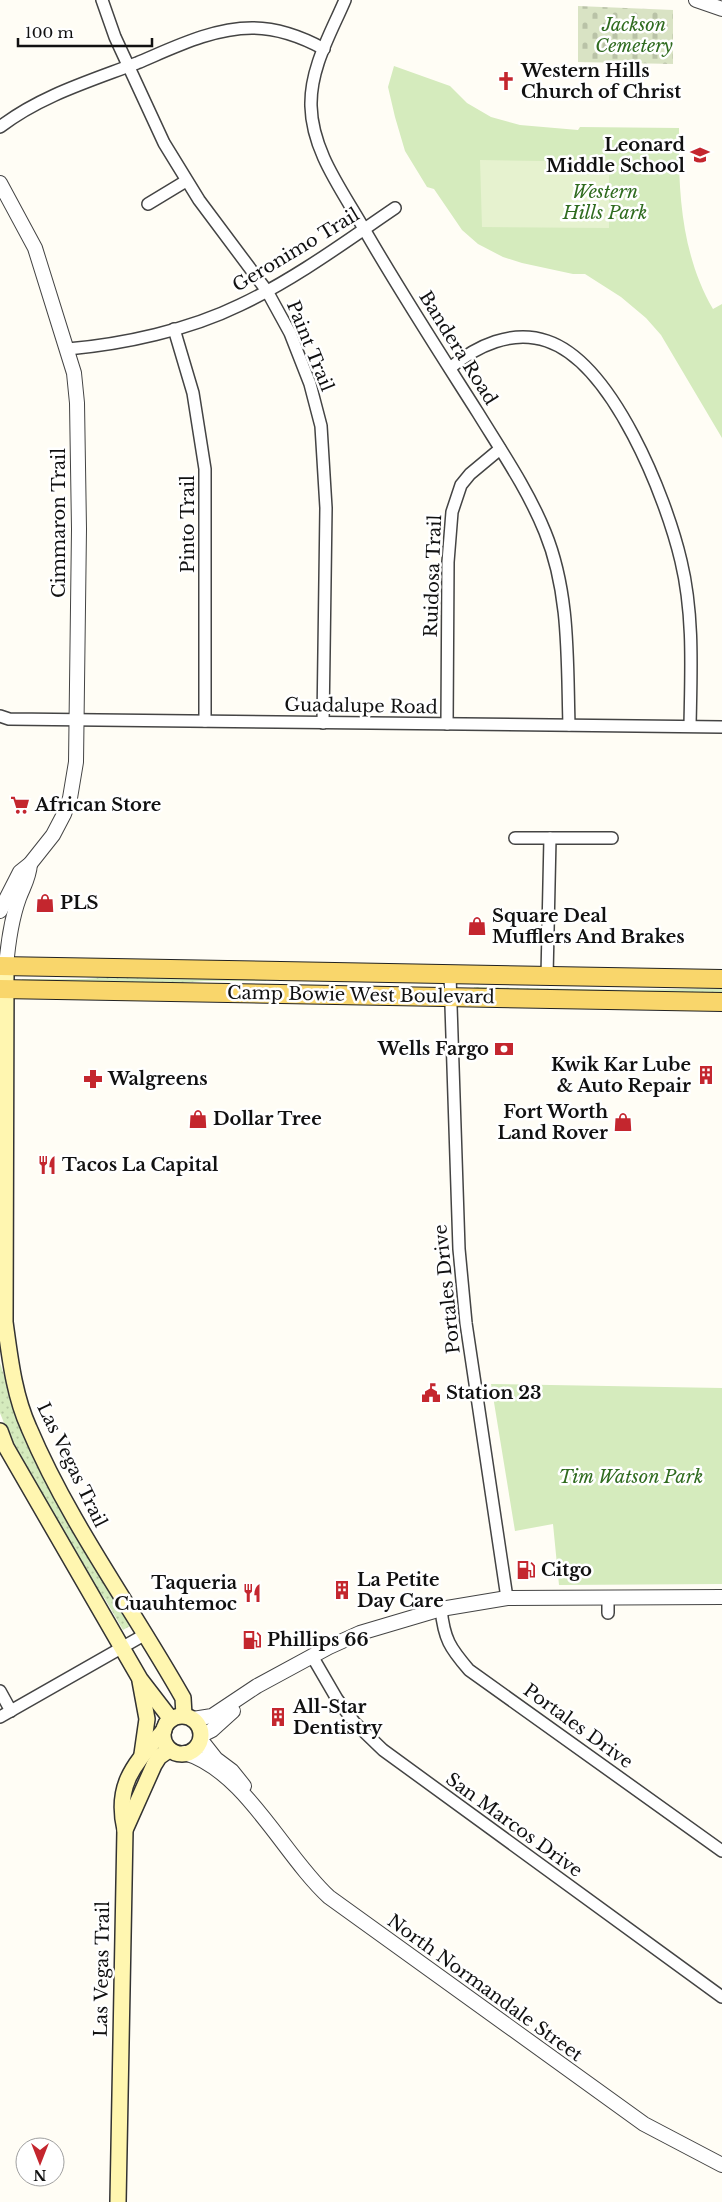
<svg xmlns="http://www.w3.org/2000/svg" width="722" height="2202" font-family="'Libre Baskerville',serif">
<defs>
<pattern id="grass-dots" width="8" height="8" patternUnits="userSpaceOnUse" patternTransform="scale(1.25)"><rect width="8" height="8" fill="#d5ebbd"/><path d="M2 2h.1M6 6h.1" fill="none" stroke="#b6c8a1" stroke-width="1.8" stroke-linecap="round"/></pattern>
<pattern id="cemetery-stones" width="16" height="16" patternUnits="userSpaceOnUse" patternTransform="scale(1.25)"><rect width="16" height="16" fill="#d9e3c4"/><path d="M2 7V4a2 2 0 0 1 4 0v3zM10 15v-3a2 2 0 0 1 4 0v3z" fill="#b9c2a7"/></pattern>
</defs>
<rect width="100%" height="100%" fill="#fffdf5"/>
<g fill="url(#grass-dots)">
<polygon points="121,976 266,978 266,981 204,981 165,984 22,982 22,979 86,979"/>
<polygon points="474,987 634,990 722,988 722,992 704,994 474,989"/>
<polygon points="0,1363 22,1431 130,1626 123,1630 105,1599 84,1572 11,1440 0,1413"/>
</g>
<polygon fill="url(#cemetery-stones)" points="578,6 673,10 673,64 578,62"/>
<g fill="#d5ebbd">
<path d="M394,66L450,86L467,103L491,117L520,125L578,130L580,127L679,128C678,190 681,254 713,309L722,304V438L661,335L646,318L621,297L585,274H573L522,263L503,257L478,244L462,230L434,189L427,187L405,151L395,117L388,87Z"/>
<polygon points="491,1384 722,1388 722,1584 559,1585 553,1524 515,1531"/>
</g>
<polygon fill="#e6f2cf" points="480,160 609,162 609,228 482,227"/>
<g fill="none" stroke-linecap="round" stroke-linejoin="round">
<g stroke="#444" stroke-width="14">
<g id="minor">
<polyline points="102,0 115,37 164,143 199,200 267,291 290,333 310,384 321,426 326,508 323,723"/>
<path d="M345,0C331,33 310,68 311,106C312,149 339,186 360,222C397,287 438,350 478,413C502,452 528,490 545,532C570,593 567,660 569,725"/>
<path d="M0,127C40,96 90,81 137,63C173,48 212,28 252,28C277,28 302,37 324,49"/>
<polyline points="148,204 186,181"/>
<polyline points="174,329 193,393 205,469 205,721"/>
<path d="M68,349C124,344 189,330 240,305C295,279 345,242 395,208"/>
<path d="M450,368C476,346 512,329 547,341C613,363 666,497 681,561C694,615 691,671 690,726"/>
<polyline points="0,716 9,719 722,727"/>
<polyline points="447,724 448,562 452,512 461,485 470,474 500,449"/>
<polyline points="515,838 612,838"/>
<polyline points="450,975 459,1249 466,1323 507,1598"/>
<polyline points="547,976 550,838"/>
<path d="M441,1609C444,1639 450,1648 469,1670L722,1851"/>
<polyline points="608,1613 608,1597"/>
<polyline points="312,1656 337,1699 354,1722 383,1750 722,1997"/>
<polyline points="0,1691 11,1711"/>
<polyline points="0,1717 144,1635"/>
</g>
</g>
<g stroke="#444" stroke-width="16">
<g id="tertiary">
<polyline points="696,0 722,9"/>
<polyline points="0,183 35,248 74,373 77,403 79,529 76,762 70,798 64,814 53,835 30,864 20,872 0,911"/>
<path d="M6,967C8,943 11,920 19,898C24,885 29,878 30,864"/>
<polyline points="193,1719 212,1716 257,1686 329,1647 360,1633 441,1609 507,1598 722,1597"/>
<polyline points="202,1735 212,1730 233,1711"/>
<polyline points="201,1740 216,1759 232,1771 244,1786"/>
<path d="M185,1753C245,1771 284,1856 329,1897L644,2124L722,2165"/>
</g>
</g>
<g stroke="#333" stroke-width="18">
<g id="secondary">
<path d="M6,967L5,1322C10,1358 14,1395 29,1428C69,1523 133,1609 183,1698L184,1715"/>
<polyline points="0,1431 6,1447 140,1679 170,1718 166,1724"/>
<polyline points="140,1681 147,1719 142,1754"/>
<circle cx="182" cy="1735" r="19"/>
<path d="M125,1830C114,1783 136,1763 164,1730"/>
<polyline points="118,2202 125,1830 154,1765 159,1757 169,1750"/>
</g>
</g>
<g stroke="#222" stroke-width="20">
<g id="primary">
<polyline points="0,966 722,979"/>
<polyline points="0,989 722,1002"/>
</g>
</g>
<use href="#minor" stroke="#fff" stroke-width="11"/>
<use href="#tertiary" stroke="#fff" stroke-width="14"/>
<use href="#secondary" stroke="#fff6b0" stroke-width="15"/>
<use href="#primary" stroke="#f9d66b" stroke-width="18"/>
</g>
<defs>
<g id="church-bare" transform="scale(1.5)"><path d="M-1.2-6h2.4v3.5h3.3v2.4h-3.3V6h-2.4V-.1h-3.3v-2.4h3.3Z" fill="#c4262e" stroke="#fff" stroke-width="2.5" paint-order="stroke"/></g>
<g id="school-bare" transform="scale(1.5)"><path d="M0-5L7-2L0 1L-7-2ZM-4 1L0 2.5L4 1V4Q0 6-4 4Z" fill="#c4262e" stroke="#fff" stroke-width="2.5" paint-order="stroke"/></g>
<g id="supermarket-bare" transform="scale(1.5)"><path d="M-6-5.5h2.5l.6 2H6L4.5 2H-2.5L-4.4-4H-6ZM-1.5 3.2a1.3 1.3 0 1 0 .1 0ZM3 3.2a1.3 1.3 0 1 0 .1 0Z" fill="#c4262e" stroke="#fff" stroke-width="2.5" paint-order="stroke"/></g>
<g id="shop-bare" transform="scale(1.5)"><path d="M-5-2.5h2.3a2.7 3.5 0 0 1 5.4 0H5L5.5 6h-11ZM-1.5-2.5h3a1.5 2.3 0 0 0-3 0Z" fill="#c4262e" stroke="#fff" stroke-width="2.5" paint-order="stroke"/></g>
<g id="bank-bare" transform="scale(1.5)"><path d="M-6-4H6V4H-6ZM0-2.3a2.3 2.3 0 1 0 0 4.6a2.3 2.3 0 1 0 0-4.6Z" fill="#c4262e" stroke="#fff" stroke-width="2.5" paint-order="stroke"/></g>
<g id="building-bare" transform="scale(1.5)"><path d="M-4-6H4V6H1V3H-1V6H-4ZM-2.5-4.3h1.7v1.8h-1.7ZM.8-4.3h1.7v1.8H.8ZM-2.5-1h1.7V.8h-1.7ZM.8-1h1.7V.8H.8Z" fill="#c4262e" stroke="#fff" stroke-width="2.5" paint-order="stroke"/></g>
<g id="pharmacy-bare" transform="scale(1.5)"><path d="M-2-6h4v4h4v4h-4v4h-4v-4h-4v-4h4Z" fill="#c4262e" stroke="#fff" stroke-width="2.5" paint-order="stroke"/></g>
<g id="restaurant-bare" transform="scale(1.5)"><path d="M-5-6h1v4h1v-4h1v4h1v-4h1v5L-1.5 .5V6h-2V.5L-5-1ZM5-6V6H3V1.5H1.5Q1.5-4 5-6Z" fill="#c4262e" stroke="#fff" stroke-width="2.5" paint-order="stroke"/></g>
<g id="civic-bare" transform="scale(1.5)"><path d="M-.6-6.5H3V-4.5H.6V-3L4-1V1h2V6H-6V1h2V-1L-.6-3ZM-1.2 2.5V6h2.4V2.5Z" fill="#c4262e" stroke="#fff" stroke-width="2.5" paint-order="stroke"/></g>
<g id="fuel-bare" transform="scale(1.5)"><path d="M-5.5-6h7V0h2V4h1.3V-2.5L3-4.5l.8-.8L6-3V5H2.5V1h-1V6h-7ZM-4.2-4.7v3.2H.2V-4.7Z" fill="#c4262e" stroke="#fff" stroke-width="2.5" paint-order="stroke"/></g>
</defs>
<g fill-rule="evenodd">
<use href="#church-bare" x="506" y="81"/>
<use href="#school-bare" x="700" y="155"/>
<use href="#supermarket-bare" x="20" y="805"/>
<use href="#shop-bare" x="45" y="903"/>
<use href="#shop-bare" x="477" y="926"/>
<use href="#bank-bare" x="504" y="1049"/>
<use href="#building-bare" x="706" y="1075"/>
<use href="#pharmacy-bare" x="93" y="1079"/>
<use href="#shop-bare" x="198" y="1119"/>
<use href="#shop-bare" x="623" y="1122"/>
<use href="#restaurant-bare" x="47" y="1165"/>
<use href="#civic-bare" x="431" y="1393"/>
<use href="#fuel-bare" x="526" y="1570"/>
<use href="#building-bare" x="342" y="1590"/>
<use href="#restaurant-bare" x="252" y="1593"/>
<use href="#fuel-bare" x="252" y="1640"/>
<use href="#building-bare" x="278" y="1717"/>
</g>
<g text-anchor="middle" stroke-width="5" stroke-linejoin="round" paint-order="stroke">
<g font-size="18" font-style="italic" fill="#2f6b1f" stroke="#fff">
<text x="634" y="31">Jackson<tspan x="634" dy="21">Cemetery</tspan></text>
<text x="605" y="198">Western<tspan x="605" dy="21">Hills Park</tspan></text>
<text x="631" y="1483">Tim Watson Park</text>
</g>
<g font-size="18" font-weight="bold" fill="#111" stroke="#fff" text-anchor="start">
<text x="521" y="77">Western Hills<tspan x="521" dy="21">Church of Christ</tspan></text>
<text x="685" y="151" text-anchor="end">Leonard<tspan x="685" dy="21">Middle School</tspan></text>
<text x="35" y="811">African Store</text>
<text x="60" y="909">PLS</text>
<text x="492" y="922">Square Deal<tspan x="492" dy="21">Mufflers And Brakes</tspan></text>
<text x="489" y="1055" text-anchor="end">Wells Fargo</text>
<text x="691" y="1071" text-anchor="end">Kwik Kar Lube<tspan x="691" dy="21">&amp; Auto Repair</tspan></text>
<text x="108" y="1085">Walgreens</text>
<text x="608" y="1118" text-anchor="end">Fort Worth<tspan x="608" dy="21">Land Rover</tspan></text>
<text x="213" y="1125">Dollar Tree</text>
<text x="62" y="1171">Tacos La Capital</text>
<text x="446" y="1399">Station 23</text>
<text x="541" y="1576">Citgo</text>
<text x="357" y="1586">La Petite<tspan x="357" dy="21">Day Care</tspan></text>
<text x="237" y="1589" text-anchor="end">Taqueria<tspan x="237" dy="21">Cuauhtemoc</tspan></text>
<text x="267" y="1646">Phillips 66</text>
<text x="293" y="1713">All-Star<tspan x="293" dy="21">Dentistry</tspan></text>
</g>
<g font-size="18" fill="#111" stroke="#fff">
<text transform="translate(296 250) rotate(-31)" y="6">Geronimo Trail</text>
<text transform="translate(310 346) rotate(68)" y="6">Paint Trail</text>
<text transform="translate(458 348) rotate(58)" y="6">Bandera Road</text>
<text transform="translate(59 523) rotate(-90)" y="6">Cimmaron Trail</text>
<text transform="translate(188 524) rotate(-90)" y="6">Pinto Trail</text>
<text transform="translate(433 576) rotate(-88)" y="6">Ruidosa Trail</text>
<text transform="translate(361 706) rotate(1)" y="6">Guadalupe Road</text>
<text transform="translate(361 995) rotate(1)" y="6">Camp Bowie West Boulevard</text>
<text transform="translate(447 1289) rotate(-96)" y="6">Portales Drive</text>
<text transform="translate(72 1465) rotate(64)" y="6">Las Vegas Trail</text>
<text transform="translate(578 1726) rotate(36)" y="6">Portales Drive</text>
<text transform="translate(514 1825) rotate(36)" y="6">San Marcos Drive</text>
<text transform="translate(102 1969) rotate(-89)" y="6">Las Vegas Trail</text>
<text transform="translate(485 1988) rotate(36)" y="6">North Normandale Street</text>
</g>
</g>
<g transform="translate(40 2162) rotate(180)"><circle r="24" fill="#ffffff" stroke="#a0a0a0"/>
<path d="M0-4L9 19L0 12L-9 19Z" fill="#c4262e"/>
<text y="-8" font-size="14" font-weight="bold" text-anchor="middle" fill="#111111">N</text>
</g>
<path d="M18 38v8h134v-8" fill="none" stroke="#111111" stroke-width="2.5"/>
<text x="25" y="38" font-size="15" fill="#111111" stroke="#ffffff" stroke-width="4" paint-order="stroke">100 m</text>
</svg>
